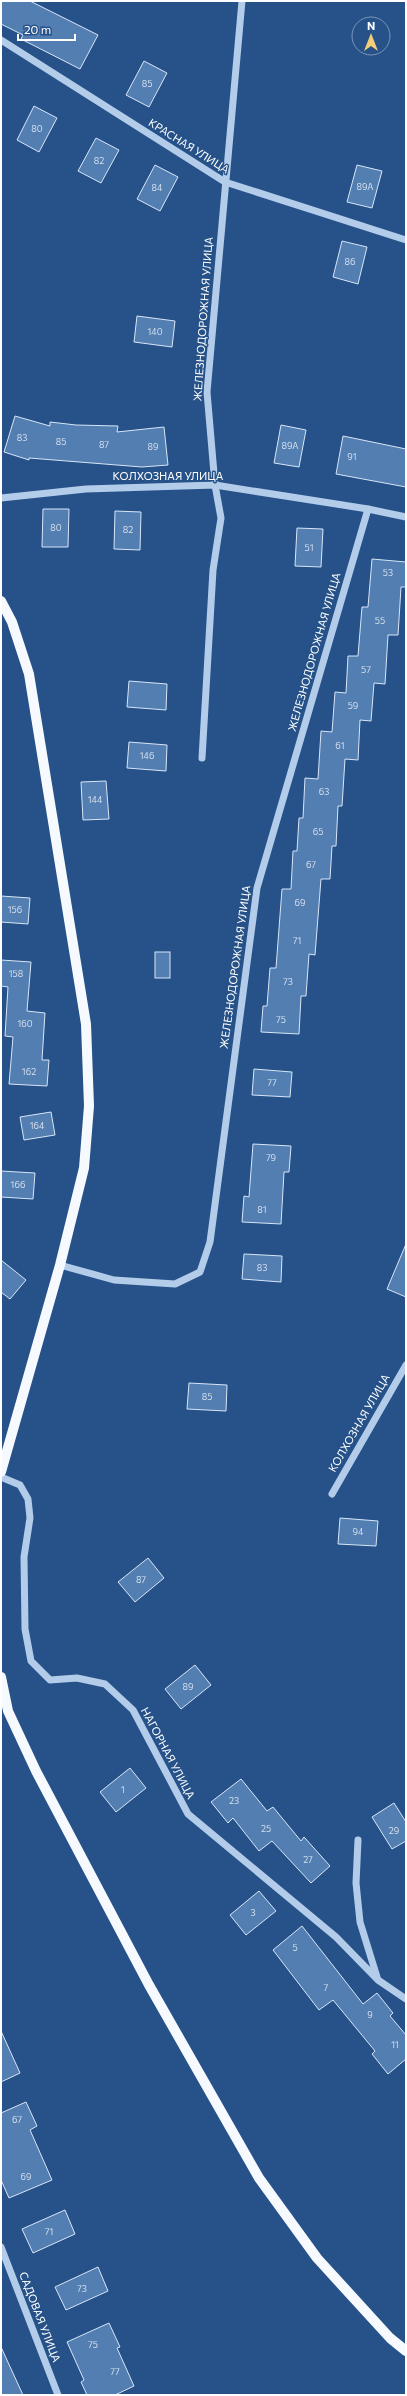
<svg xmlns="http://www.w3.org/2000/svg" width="407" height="2396" font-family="Commissioner,sans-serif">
<rect width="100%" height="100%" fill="#265289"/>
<g fill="#537eb2" stroke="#d8e6f7">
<polygon points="1,1 30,1 98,35 80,69 21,39 23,35 1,24"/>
<polygon points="144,61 167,73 149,107 126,95"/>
<polygon points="34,106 57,118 39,152 17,140"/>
<polygon points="96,138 119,150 101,183 78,171"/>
<polygon points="155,165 178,177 160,211 137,199"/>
<polygon points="357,165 382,171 372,208 347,202"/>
<polygon points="342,241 367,247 358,284 333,277"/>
<polygon points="137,316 175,321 172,347 134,342"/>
<polygon points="15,416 50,426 50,422 76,425 118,426 117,432 164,427 168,465 142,467 29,458 29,460 4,452"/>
<polygon points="281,425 306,430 299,467 274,463"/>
<polygon points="343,436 406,449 406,487 336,474"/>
<polygon points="43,509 69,509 68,547 42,547"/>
<polygon points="115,511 141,512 140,550 114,549"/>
<polygon points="297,528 323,529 321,567 295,566"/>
<polygon points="372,559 406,562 406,587 401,587 398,635 388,635 385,684 374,683 371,721 360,720 358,760 345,759 342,806 338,806 336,846 332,846 330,879 321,879 315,955 309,954 306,996 301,996 299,1034 261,1032 263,1006 267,1006 270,968 276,968 282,889 291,889 293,851 297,851 299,818 303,818 305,778 318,779 321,731 332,732 335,692 346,693 348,656 358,656 362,607 368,607"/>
<polygon points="129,681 167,684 166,710 127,707"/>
<polygon points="129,742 167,745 166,771 127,768"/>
<polygon points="106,781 109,819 83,820 81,782"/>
<polygon points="1,896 30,898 28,924 1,922"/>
<rect x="155" y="952" width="15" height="26"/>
<polygon points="1,960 31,962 27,1011 45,1013 42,1060 49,1060 47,1086 9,1084 13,1037 5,1036 8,987 1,986"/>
<polygon points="254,1069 292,1072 290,1097 252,1095"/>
<polygon points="51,1112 55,1135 24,1140 20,1117"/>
<polygon points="253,1144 291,1146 289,1172 284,1172 281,1224 242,1222 244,1196 249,1197"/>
<polygon points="1,1171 35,1173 33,1199 1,1197"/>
<polygon points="406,1244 406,1297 387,1289"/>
<polygon points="244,1254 282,1256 281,1282 242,1279"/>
<polygon points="1,1260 26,1280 10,1299 1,1292"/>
<polygon points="189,1383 227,1385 226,1411 187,1409"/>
<polygon points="340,1518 378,1521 376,1546 338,1544"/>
<polygon points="148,1558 164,1578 135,1602 118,1582"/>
<polygon points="195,1665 211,1685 181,1709 165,1689"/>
<polygon points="130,1768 146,1788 116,1812 100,1792"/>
<polygon points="241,1779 267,1811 273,1807 301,1841 304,1837 330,1866 311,1883 272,1841 259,1851 233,1818 228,1823 211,1802"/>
<polygon points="394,1803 406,1822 406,1841 392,1849 372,1817"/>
<polygon points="259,1891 276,1911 246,1935 230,1915"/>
<polygon points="302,1926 363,2004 377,1993 393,2013 390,2016 406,2035 406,2059 388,2074 372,2054 375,2051 333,2000 319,2010 273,1950"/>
<polygon points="1,2031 20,2073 1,2082"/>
<polygon points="26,2102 37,2126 30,2130 52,2180 9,2198 1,2180 1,2113"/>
<polygon points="65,2210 75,2234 33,2253 22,2229"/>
<polygon points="98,2267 108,2291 66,2310 55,2287"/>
<polygon points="109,2323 120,2347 117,2348 134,2386 115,2395 87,2395 81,2382 84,2380 67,2342"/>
<polygon points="1,2347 23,2395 1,2395"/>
</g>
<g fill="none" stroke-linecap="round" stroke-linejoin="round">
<g stroke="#b3cce9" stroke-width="7">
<polyline points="1,40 225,182 406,240"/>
<polyline points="1,498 86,489 215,485 368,509 406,517"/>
<polyline points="202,758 213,570 221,518 215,485 207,392 242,1"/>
<polyline points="60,1265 114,1280 175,1284 200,1272 210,1242 257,888 368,509"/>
<polyline points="1,1477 20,1485 28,1499 30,1518 24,1557 25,1629 31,1661 50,1680 77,1678 105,1684 133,1710 188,1814 336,1937 378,1980 406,1999"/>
<polyline points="332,1494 406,1365"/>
<polyline points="358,1840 356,1883 360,1922 377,1977"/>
<polyline points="1,2247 58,2395"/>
</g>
<g stroke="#f6fafe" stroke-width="10">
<polyline points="1,601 12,622 29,674 86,1024 89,1106 84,1168 60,1265 1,1472"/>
<polyline points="1,1677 8,1711 36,1771 149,1985 259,2178 317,2258 390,2338 406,2351"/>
</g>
</g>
<g text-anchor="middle" stroke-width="3" stroke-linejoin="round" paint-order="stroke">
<g font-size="9" fill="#d4dfec">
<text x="147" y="87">85</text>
<text x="37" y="132">80</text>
<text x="99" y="164">82</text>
<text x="365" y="190">89А</text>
<text x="157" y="191">84</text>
<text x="350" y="265">86</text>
<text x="155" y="335">140</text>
<text x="22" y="441">83</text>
<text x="61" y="445">85</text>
<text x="104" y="448">87</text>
<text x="290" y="449">89А</text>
<text x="153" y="450">89</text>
<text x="352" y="460">91</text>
<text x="56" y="531">80</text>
<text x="128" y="533">82</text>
<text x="309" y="551">51</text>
<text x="388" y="576">53</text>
<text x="380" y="624">55</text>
<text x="366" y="673">57</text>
<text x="353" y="709">59</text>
<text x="340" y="749">61</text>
<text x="147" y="759">146</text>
<text x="324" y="795">63</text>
<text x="95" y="803">144</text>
<text x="318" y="835">65</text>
<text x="311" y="868">67</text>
<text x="300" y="906">69</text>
<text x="15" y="913">156</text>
<text x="297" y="944">71</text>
<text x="16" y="977">158</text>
<text x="288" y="985">73</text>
<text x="281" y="1023">75</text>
<text x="25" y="1027">160</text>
<text x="29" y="1075">162</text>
<text x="272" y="1086">77</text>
<text x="37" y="1129">164</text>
<text x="271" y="1161">79</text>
<text x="18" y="1188">166</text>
<text x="262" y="1213">81</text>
<text x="262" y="1271">83</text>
<text x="207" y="1400">85</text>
<text x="358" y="1535">94</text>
<text x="141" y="1583">87</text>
<text x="188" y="1690">89</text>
<text x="123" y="1793">1</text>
<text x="234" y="1804">23</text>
<text x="266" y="1832">25</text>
<text x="394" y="1834">29</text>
<text x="308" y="1863">27</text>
<text x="253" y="1916">3</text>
<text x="295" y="1951">5</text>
<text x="326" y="1991">7</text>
<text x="370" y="2018">9</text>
<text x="395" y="2048">11</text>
<text x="17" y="2123">67</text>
<text x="26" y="2180">69</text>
<text x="49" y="2235">71</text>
<text x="82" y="2292">73</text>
<text x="93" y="2348">75</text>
<text x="115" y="2375">77</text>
</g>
<g font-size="11" fill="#fff" stroke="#265289">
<text transform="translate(189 146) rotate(32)" y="4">КРАСНАЯ УЛИЦА</text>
<text transform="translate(203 319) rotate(-86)" y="4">ЖЕЛЕЗНОДОРОЖНАЯ УЛИЦА</text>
<text x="168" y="480">КОЛХОЗНАЯ УЛИЦА</text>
<text transform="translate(314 652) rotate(-74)" y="4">ЖЕЛЕЗНОДОРОЖНАЯ УЛИЦА</text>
<text transform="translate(235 967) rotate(-82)" y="4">ЖЕЛЕЗНОДОРОЖНАЯ УЛИЦА</text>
<text transform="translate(359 1423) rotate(-60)" y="4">КОЛХОЗНАЯ УЛИЦА</text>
<text transform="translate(168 1753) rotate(62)" y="4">НАГОРНАЯ УЛИЦА</text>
<text transform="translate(40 2317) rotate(69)" y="4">САДОВАЯ УЛИЦА</text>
</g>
</g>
<rect width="407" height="2396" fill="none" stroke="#ffffff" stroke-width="4"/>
<g transform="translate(371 36)"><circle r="19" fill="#265289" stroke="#7d97b8"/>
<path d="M0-3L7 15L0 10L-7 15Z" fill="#f2ce79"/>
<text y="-6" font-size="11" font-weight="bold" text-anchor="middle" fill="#ffffff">N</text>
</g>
<path d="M18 34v6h57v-6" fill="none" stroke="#ffffff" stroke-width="2"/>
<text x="24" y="34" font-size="12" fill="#ffffff" stroke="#265289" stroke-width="3" paint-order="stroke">20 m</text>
</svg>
